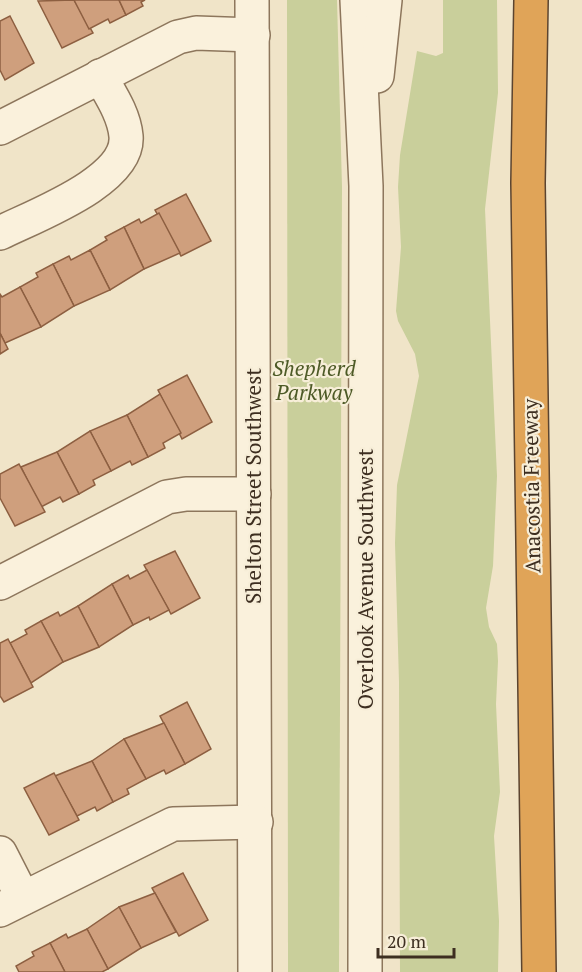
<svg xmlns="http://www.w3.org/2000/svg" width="582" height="972" font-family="'PT Serif',serif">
<rect width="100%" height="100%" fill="#f0e4c8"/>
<g fill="#c9cf9b">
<polygon points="287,0 337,0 342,187 339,972 288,972"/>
<polygon points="443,0 497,0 498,93 485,209 497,476 493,566 486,608 489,627 497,644 498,661 496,704 500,792 494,836 499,921 498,972 400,972 399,682 395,543 397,485 419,376 415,354 398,321 396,311 401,247 398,187 400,155 417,51 436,56 443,53"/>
</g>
<g fill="#cf9f7d" stroke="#8d5f41" stroke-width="1.5">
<polygon points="74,0 93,33 62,48 38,1"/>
<polygon points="74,0 119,0 126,15 110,23 108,19 89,29"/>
<polygon points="119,0 145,0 141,2 143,6 126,15"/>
<polygon points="10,16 34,63 5,80 0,70 0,21"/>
<polygon points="186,194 211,241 181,256 155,210"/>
<polygon points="159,213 180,253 144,269 124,227 139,219 141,223"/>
<polygon points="124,227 144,269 110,290 90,250 107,240 105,237"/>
<polygon points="90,250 110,290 74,306 53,264 69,256 71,260"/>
<polygon points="53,264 74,306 41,327 20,287 38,277 36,273"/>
<polygon points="20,287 41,327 5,343 0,333 0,294 2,297"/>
<polygon points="0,333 8,349 0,354"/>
<polygon points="187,375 212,422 182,439 158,390"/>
<polygon points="160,394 181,433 163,443 165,448 148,457 127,415"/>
<polygon points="127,415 148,457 132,465 130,461 111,471 90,431"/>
<polygon points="90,431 111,471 93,480 95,485 79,494 57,452"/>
<polygon points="57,452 79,494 63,502 60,497 41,507 21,467"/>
<polygon points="19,464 45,512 15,526 0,498 0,474"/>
<polygon points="175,551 200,598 171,614 144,565"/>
<polygon points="147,570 169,610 150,620 149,617 133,625 112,584 128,575 130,579"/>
<polygon points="112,584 133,625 99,647 78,606"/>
<polygon points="78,606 99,647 63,662 41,621 58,612 60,616"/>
<polygon points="41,621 63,662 31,683 10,643 27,634 25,630"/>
<polygon points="8,639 33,687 4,702 0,696 0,643"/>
<polygon points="187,702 211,749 185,764 160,716"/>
<polygon points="164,723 185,764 166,774 164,770 146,779 124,739"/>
<polygon points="124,739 146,779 127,789 129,794 113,802 92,761"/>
<polygon points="92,761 113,802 97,811 95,807 77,816 55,776"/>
<polygon points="54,773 79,820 49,835 24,788"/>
<polygon points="183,873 208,920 179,936 152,888"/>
<polygon points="155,893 176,932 141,948 119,907"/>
<polygon points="119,907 141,948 108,969 87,929"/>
<polygon points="87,929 108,969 102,972 65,972 50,943 66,934 68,938"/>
<polygon points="50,943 65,972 19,972 16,966 34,956 32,952"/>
</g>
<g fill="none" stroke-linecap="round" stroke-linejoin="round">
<g stroke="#8d765c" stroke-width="36">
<g id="minor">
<polyline points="252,0 255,972"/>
<polyline points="357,0 366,186 365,972"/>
<polyline points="377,76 385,0"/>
<polyline points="0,128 178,37 196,33 253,35"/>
<path d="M0,233C34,216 130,181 126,136C124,114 110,94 100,76"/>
<polyline points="0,583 167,497 186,494 254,494"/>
<polyline points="0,853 23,898"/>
<polyline points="0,910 173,824 256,822"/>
</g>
</g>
<g stroke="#5b4430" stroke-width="36">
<polyline id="highway" points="531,0 528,183 539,972"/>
</g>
<use href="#minor" stroke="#faf1dc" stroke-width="33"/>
<use href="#highway" stroke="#e0a458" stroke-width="33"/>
</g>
<g text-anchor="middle" stroke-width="4.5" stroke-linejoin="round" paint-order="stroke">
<g font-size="21" font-style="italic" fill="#4d5a26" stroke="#f7eed8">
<text x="314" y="376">Shepherd<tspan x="314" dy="24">Parkway</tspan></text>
</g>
<g font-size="21" fill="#3d2e20" stroke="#f7eed8">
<text transform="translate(254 486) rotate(-90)" y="7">Shelton Street Southwest</text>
<text transform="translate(532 486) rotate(-91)" y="7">Anacostia Freeway</text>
<text transform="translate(366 579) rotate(-90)" y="7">Overlook Avenue Southwest</text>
</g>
</g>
<path d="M378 948v9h76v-9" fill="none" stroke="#3d2e20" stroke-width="3"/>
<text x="387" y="948" font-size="18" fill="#3d2e20" stroke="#f7eed8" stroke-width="4.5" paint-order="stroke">20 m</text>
</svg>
